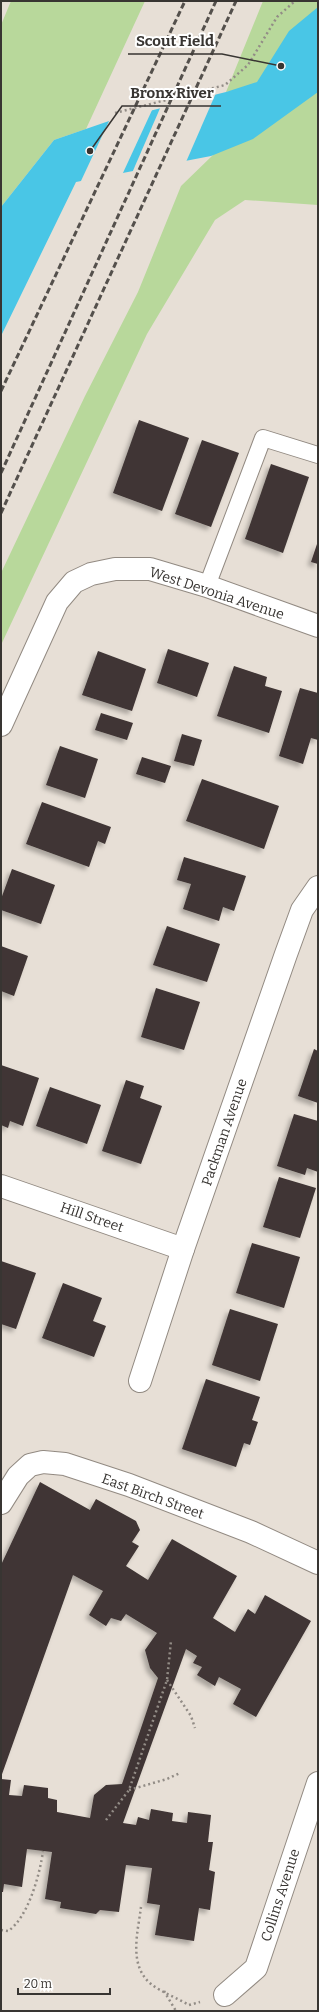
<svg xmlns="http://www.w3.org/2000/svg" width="319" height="2012" font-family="Bitter,serif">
<defs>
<filter id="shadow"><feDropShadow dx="-3.5" dy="3.5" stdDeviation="2" flood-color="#0004"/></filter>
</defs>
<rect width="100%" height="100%" fill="#e7dfd6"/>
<g fill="#b8d89b">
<polygon points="11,1 145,1 86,129 54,140 1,207 1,25"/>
<polygon points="263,1 318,1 318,205 245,200 215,220 147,334 1,645 1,573 85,396 138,292 181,186 213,155 235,90 226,92"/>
</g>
<polygon fill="#49c6e6" points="318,7 318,92 253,139 211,156 76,182 1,336 1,207 54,140 109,121 226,92 257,82 289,31"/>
<g fill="#e7dfd6">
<polygon points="216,93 186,162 132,173 161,106"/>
<polygon points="153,108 122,175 80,183 110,119"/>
</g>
<g fill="#3f3534" filter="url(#shadow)">
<polygon points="139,420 189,438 162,511 113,493"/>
<polygon points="202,440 239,453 211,527 175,514"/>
<polygon points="271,464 309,477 283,553 245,539"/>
<polygon points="318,541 318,564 311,562"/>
<polygon points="168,649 209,663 197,697 157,683"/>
<polygon points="98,651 146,669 132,711 82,695"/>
<polygon points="234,666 267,677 265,686 282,691 269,733 217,716"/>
<polygon points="300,688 318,693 318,740 311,738 303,764 279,756"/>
<polygon points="101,713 133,723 127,740 95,730"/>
<polygon points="182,734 202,740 194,766 174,761"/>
<polygon points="60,746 98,759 85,798 46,785"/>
<polygon points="142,757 171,766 165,783 136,774"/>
<polygon points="202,779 279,806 264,849 186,821"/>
<polygon points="42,802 111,827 105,844 98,841 89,867 26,844"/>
<polygon points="184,857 246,876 234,911 223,907 219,921 183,909 191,884 177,880"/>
<polygon points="12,869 55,885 41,924 1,910 1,899"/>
<polygon points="167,926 220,944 207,982 153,965"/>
<polygon points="1,946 28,956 14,996 1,991"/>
<polygon points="156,988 200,1002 184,1050 141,1037"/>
<polygon points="314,1049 318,1051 318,1103 298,1096"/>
<polygon points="1,1065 39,1078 23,1126 10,1121 8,1128 1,1125"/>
<polygon points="126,1080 144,1086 140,1098 162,1106 141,1164 102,1151"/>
<polygon points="50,1087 101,1105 87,1144 36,1126"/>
<polygon points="294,1114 318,1121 318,1172 307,1168 305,1175 277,1166"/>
<polygon points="279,1177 316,1188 300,1238 263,1227"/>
<polygon points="252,1243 300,1257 284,1308 236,1293"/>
<polygon points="1,1261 36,1273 16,1329 1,1324"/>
<polygon points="63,1283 102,1298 93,1321 106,1326 94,1357 42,1338"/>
<polygon points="230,1309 278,1324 260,1381 212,1365"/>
<polygon points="206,1379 260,1397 252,1420 258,1422 250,1445 244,1443 236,1467 182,1449"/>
<polygon points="40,1482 90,1510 96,1499 136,1521 140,1530 132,1542 139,1546 126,1566 148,1580 172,1539 237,1576 213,1618 235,1632 248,1609 255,1614 265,1595 311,1621 256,1717 233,1704 241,1689 219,1677 215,1686 197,1675 202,1667 193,1663 197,1656 186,1649 123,1823 136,1825 138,1817 149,1820 151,1809 173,1813 172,1821 187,1823 188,1812 211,1815 208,1842 213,1842 209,1870 215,1872 210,1910 199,1908 194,1941 155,1935 160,1905 147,1903 152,1868 126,1865 119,1912 100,1910 96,1914 60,1908 61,1902 45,1899 52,1852 27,1849 22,1887 4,1884 3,1892 1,1892 1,1779 11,1780 9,1795 22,1796 24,1785 48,1788 48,1798 57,1800 57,1812 90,1818 94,1795 106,1785 122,1784 158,1678 150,1668 145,1650 157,1633 126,1614 121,1621 111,1618 106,1626 89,1615 103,1591 73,1575 1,1777 1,1565"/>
</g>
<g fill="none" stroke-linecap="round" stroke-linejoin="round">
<g stroke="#928a82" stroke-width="18">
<polyline id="lane" points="207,586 263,438 318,455"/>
</g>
<g stroke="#928a82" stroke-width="24">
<g id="street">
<polyline points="1,725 57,602 74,582 91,574 115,569 150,569 207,586 318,626"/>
<polyline points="1,1186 183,1249"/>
<polyline points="140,1381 183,1249 286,954 302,910 318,887"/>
<polyline points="1,1503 18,1476 30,1465 43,1462 65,1464 129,1485 251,1532 318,1563"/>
<polyline points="225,1995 256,1968 318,1783"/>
</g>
</g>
<g stroke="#928c86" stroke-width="2.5" stroke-dasharray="2 3" stroke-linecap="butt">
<polyline points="115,113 225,85 248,65 277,17 295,1"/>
<polyline points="167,1680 191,1716 195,1728"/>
<polyline points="129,1790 167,1779 180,1773"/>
<polyline points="106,1820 129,1790 167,1680 171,1641"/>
<path d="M141,1907C138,1932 128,1965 151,1984C161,1992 177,1998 189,2005L200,2002"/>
<path d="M1,1930L8,1931C28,1918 40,1874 43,1851"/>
<polyline points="164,1991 176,2011"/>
</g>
<use href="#lane" stroke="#fff" stroke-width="16"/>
<use href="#street" stroke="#fff" stroke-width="22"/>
<g stroke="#54504c" stroke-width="3" stroke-dasharray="6 3" stroke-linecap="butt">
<polyline points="1,391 185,1"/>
<polyline points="1,473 216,1"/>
<polyline points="1,513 236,1"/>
</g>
</g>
<g text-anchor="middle" stroke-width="4" stroke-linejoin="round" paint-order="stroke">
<g font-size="14" fill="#383532" stroke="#fff">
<text transform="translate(217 593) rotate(18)" y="5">West Devonia Avenue</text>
<text transform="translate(224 1132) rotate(-71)" y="5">Packman Avenue</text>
<text transform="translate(92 1217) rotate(19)" y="5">Hill Street</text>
<text transform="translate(153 1496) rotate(20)" y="5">East Birch Street</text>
<text transform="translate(280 1895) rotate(-72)" y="5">Collins Avenue</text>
</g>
</g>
<path fill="none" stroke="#383532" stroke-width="1.5" d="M281 66L222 54H128M90 151L122 106H221"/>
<g fill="#383532" stroke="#fff" stroke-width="1.5">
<circle cx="281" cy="66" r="4"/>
<circle cx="90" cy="151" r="4"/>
</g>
<g font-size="15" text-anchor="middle" font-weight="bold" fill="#383532" stroke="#fff" stroke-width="4" stroke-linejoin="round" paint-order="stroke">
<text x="175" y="46">Scout Field</text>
<text x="172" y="98">Bronx River</text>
</g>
<rect width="319" height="2012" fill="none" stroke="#383532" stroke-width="4"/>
<path d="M18 1988v6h92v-6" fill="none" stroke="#383532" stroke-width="2"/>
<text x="24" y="1988" font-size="12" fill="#383532" stroke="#ffffff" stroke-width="3" paint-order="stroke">20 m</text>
</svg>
